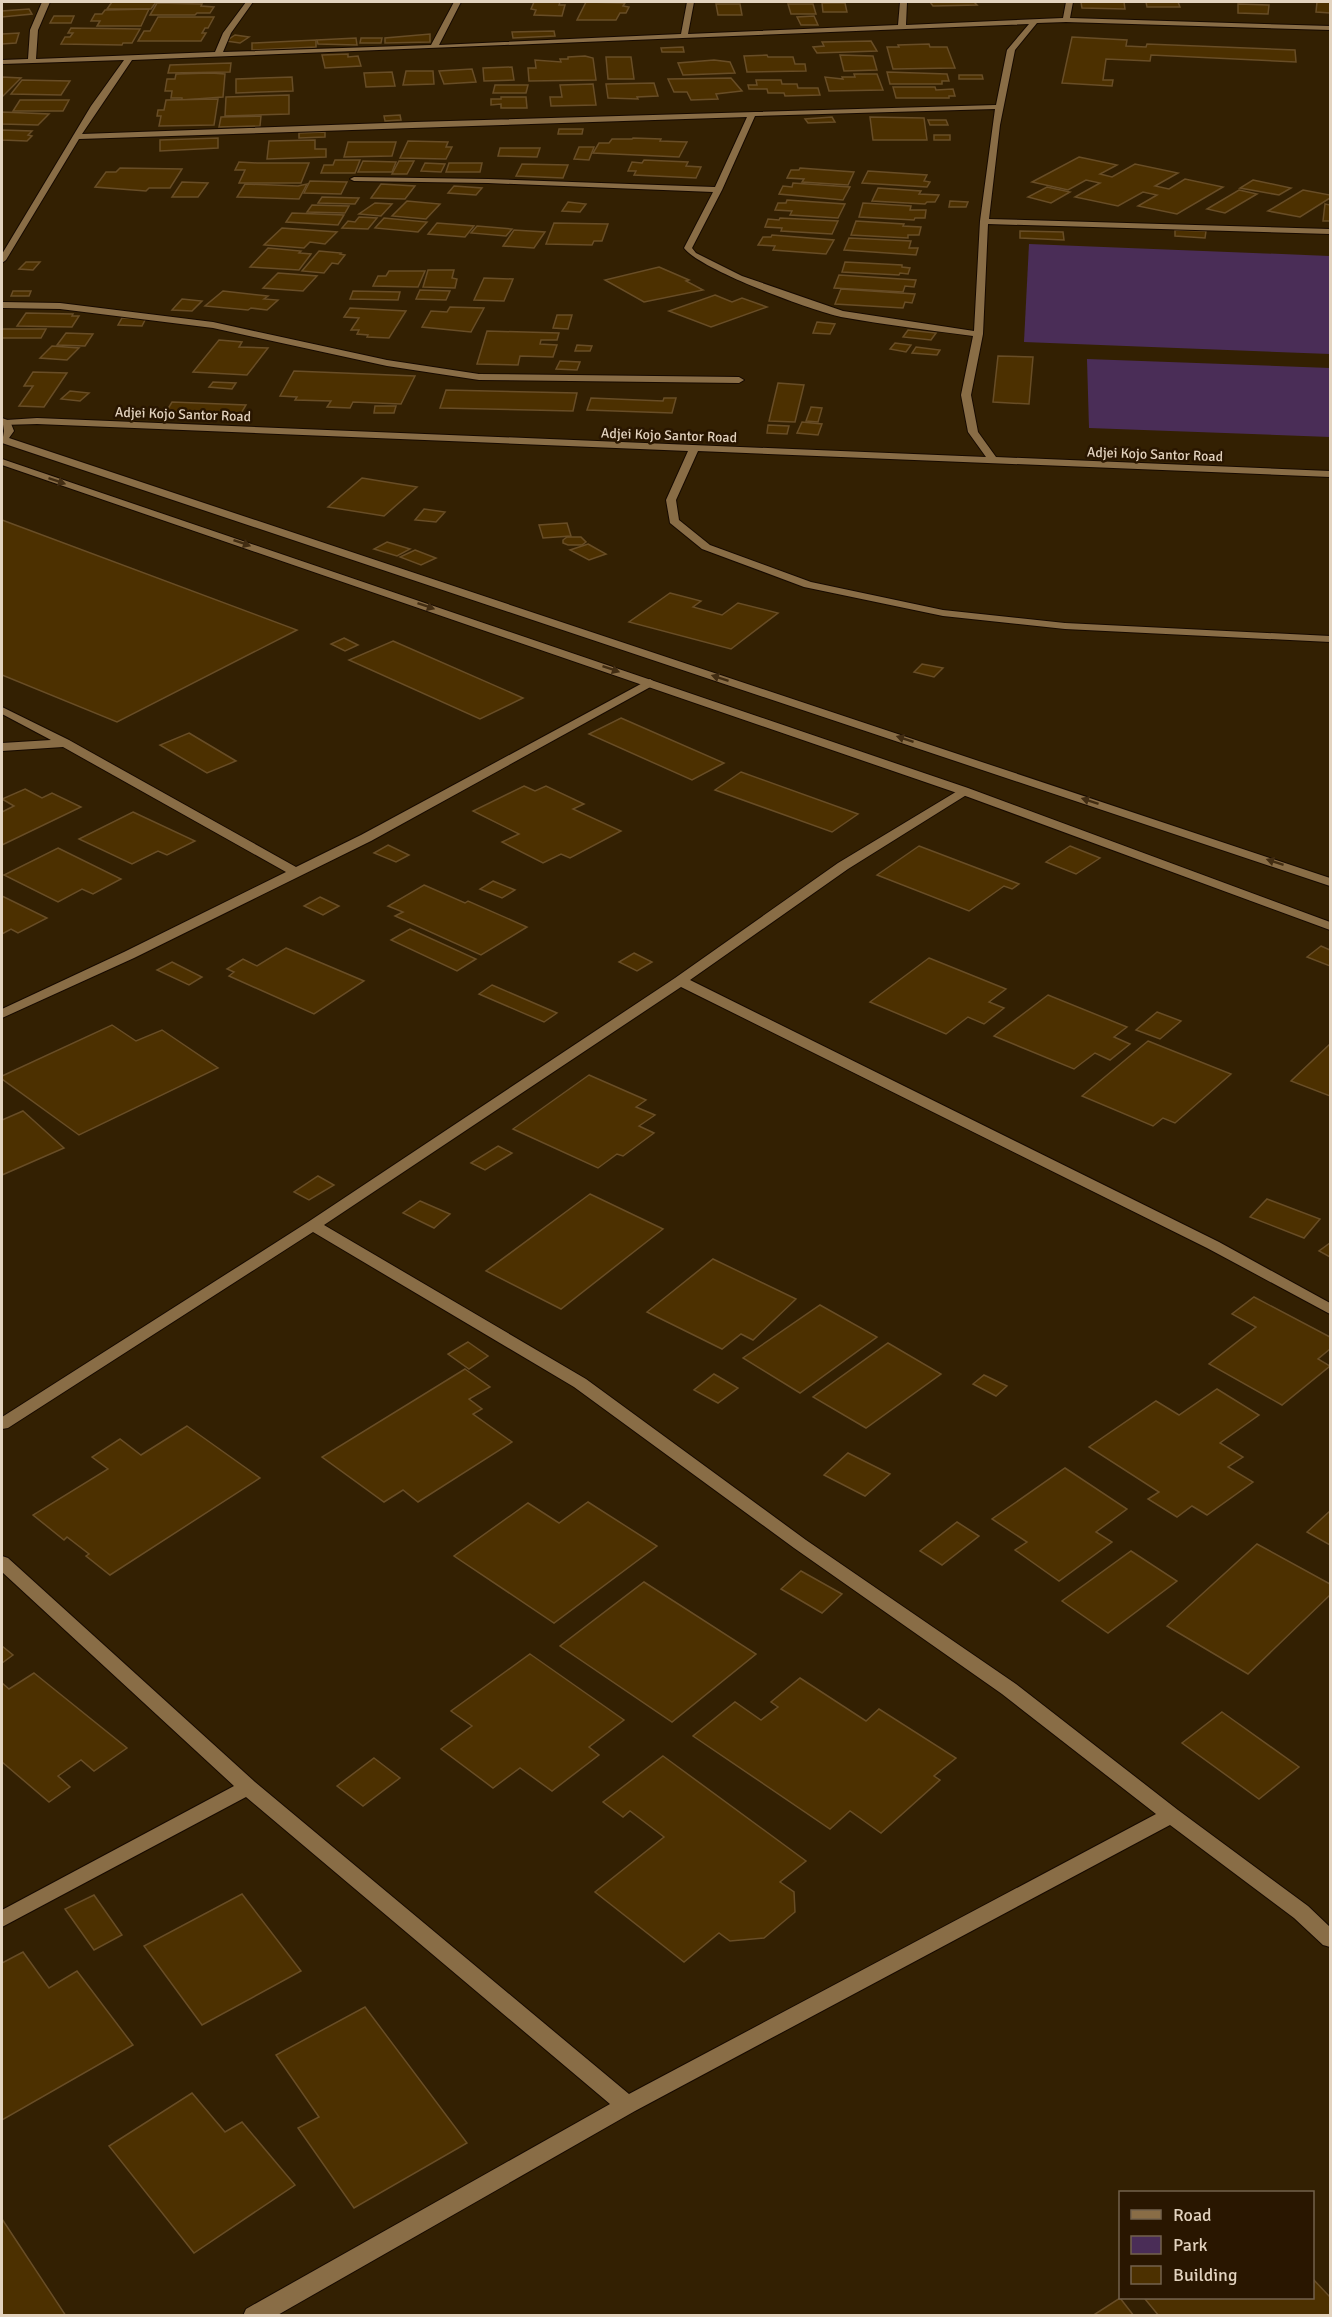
<svg xmlns="http://www.w3.org/2000/svg" width="1332" height="2317" font-family="Signika,sans-serif">
<rect width="100%" height="100%" fill="#332002"/>
<g fill="#4a2d57">
<polygon points="1029,244 1330,256 1330,354 1024,342"/>
<polygon points="1087,359 1330,368 1330,437 1089,428"/>
</g>
<g fill="#4c3000" stroke="#684d26" stroke-width="1.5">
<polygon points="112,2 156,2 151,9 107,9"/>
<polygon points="534,2 560,2 559,5 565,5 562,16 534,15 536,10 531,9"/>
<polygon points="586,2 625,3 623,6 629,7 626,13 620,13 616,20 577,20"/>
<polygon points="930,2 974,2 977,5 933,6"/>
<polygon points="1081,2 1124,2 1125,9 1082,8"/>
<polygon points="1127,2 1178,2 1180,7 1147,7 1146,2"/>
<polygon points="1317,2 1330,2 1330,13 1316,12"/>
<polygon points="157,3 202,4 201,6 214,7 210,13 197,13 195,15 150,15"/>
<polygon points="822,3 845,3 847,12 823,12"/>
<polygon points="716,4 740,4 742,15 718,15"/>
<polygon points="788,4 813,4 816,14 791,14"/>
<polygon points="1238,4 1269,5 1268,14 1238,13"/>
<polygon points="29,9 32,14 2,17 2,11"/>
<polygon points="149,9 141,26 97,26 100,21 91,21 95,14 102,14 105,10"/>
<polygon points="54,16 74,16 71,23 50,23"/>
<polygon points="814,16 818,25 801,25 797,17"/>
<polygon points="158,17 214,17 208,28 205,28 202,33 206,33 201,41 138,41 144,31 150,31"/>
<polygon points="71,28 140,29 132,43 123,43 122,45 61,44 65,37 70,37 73,33 68,33"/>
<polygon points="554,31 555,36 513,38 512,32"/>
<polygon points="19,33 16,43 2,44 2,34"/>
<polygon points="430,34 430,42 385,43 385,38"/>
<polygon points="235,35 249,37 240,43 226,41"/>
<polygon points="1072,37 1127,40 1126,46 1146,47 1147,44 1295,50 1296,62 1151,55 1150,61 1106,59 1103,80 1113,80 1112,86 1062,83"/>
<polygon points="356,38 357,45 318,44 317,40"/>
<polygon points="361,38 382,38 381,43 360,43"/>
<polygon points="316,40 316,47 252,50 252,43"/>
<polygon points="871,41 877,51 817,53 813,47 824,46 822,42"/>
<polygon points="929,44 930,47 947,47 955,68 893,69 887,47 899,47 898,45"/>
<polygon points="683,47 684,52 662,52 661,48"/>
<polygon points="348,54 348,57 358,56 361,66 325,68 322,55"/>
<polygon points="767,55 768,57 793,57 795,64 805,64 806,71 747,72 744,56"/>
<polygon points="840,55 873,56 877,70 844,71"/>
<polygon points="585,56 593,58 596,80 529,81 528,68 536,68 535,60 561,62 560,59 568,59 568,57"/>
<polygon points="606,57 631,57 634,79 608,79"/>
<polygon points="714,60 730,62 735,73 683,75 678,63"/>
<polygon points="231,63 230,72 168,73 170,65"/>
<polygon points="512,67 514,80 484,81 483,68"/>
<polygon points="472,69 476,82 444,84 439,71"/>
<polygon points="406,71 433,71 434,84 403,85"/>
<polygon points="392,72 395,86 366,87 364,73"/>
<polygon points="887,72 947,74 949,81 942,81 942,84 890,84"/>
<polygon points="211,73 225,74 223,97 182,100 182,98 171,98 172,91 165,91 167,79 175,79 176,74"/>
<polygon points="854,74 877,74 883,90 829,91 825,77 843,79 842,77 855,77"/>
<polygon points="959,75 982,75 983,79 959,79"/>
<polygon points="2,77 21,78 2,97"/>
<polygon points="292,77 293,91 236,93 236,79"/>
<polygon points="731,78 742,91 716,94 718,99 691,100 687,92 674,92 668,79"/>
<polygon points="22,80 70,81 61,95 11,94"/>
<polygon points="756,80 781,80 782,84 797,84 798,88 818,88 820,95 785,96 784,93 768,93 767,89 749,89 748,85 757,85"/>
<polygon points="654,83 658,96 637,97 638,99 608,98 606,84"/>
<polygon points="593,84 596,105 551,106 550,97 562,97 560,85"/>
<polygon points="495,85 528,85 526,93 493,93"/>
<polygon points="893,87 935,87 936,90 953,89 955,96 949,96 949,98 896,98"/>
<polygon points="289,95 289,114 225,116 226,97"/>
<polygon points="501,97 526,97 527,108 501,108 501,104 491,105 491,99 501,99"/>
<polygon points="218,99 214,125 159,126 161,116 157,116 158,110 164,110 166,100"/>
<polygon points="20,100 69,100 63,111 13,111"/>
<polygon points="2,112 49,114 38,125 2,124"/>
<polygon points="400,115 401,120 385,121 384,116"/>
<polygon points="261,116 260,126 219,127 221,117"/>
<polygon points="832,117 835,122 808,123 805,119"/>
<polygon points="870,117 924,118 927,140 873,140"/>
<polygon points="928,120 946,120 948,125 930,125"/>
<polygon points="559,129 583,129 582,134 558,134"/>
<polygon points="2,130 32,131 28,135 32,136 27,141 2,140"/>
<polygon points="325,132 325,137 299,138 299,133"/>
<rect x="934" y="135" width="16" height="5"/>
<polygon points="218,138 218,148 160,151 160,140"/>
<polygon points="633,138 661,139 660,141 687,142 679,157 593,153 599,143 609,143 612,139 632,139"/>
<polygon points="315,140 315,149 326,149 326,157 267,159 269,141"/>
<polygon points="408,141 448,142 446,147 452,147 446,159 400,158"/>
<polygon points="348,142 396,142 392,156 344,157"/>
<polygon points="579,147 594,147 589,160 574,159"/>
<polygon points="500,148 540,148 537,157 498,156"/>
<polygon points="1079,157 1117,165 1100,174 1112,177 1135,164 1178,173 1155,186 1169,189 1185,179 1223,187 1177,214 1138,206 1157,195 1143,192 1118,206 1075,197 1100,183 1086,180 1068,190 1032,182"/>
<polygon points="335,160 360,160 355,173 321,173 324,165 333,165"/>
<polygon points="644,160 688,162 686,166 701,167 696,178 634,175 636,171 628,171 632,162 642,163"/>
<polygon points="363,161 396,162 392,172 358,172"/>
<polygon points="399,161 414,161 407,174 392,174"/>
<polygon points="239,162 257,163 309,163 301,183 239,183 245,170 235,170"/>
<polygon points="425,163 445,164 441,172 421,171"/>
<polygon points="449,163 482,163 480,172 446,172"/>
<polygon points="522,164 568,165 563,178 516,176"/>
<polygon points="120,168 182,169 170,188 149,188 146,191 95,187 106,172 116,172"/>
<polygon points="800,168 854,172 848,185 802,182 804,179 787,178 791,170 799,170"/>
<polygon points="868,171 927,175 924,181 930,182 927,187 862,183"/>
<polygon points="1253,180 1291,188 1279,195 1240,188"/>
<polygon points="310,181 347,182 341,194 304,193"/>
<polygon points="182,182 208,183 198,197 172,197"/>
<polygon points="793,183 850,187 843,200 779,194 783,186 792,187"/>
<polygon points="245,184 298,186 307,184 299,199 237,197"/>
<polygon points="381,184 415,186 405,199 371,198"/>
<polygon points="454,186 482,188 476,195 448,193"/>
<polygon points="1047,187 1070,192 1051,203 1028,197"/>
<polygon points="878,188 921,191 919,194 939,195 935,202 927,202 925,204 872,201"/>
<polygon points="1239,190 1257,194 1225,213 1207,209"/>
<polygon points="1303,190 1330,195 1330,198 1300,217 1268,211"/>
<polygon points="322,197 359,198 355,204 318,203"/>
<polygon points="787,200 845,204 838,218 790,215 792,211 775,210 778,203 786,203"/>
<polygon points="407,201 440,204 426,219 392,216"/>
<polygon points="950,201 968,202 966,207 949,207"/>
<polygon points="568,202 586,204 580,212 562,211"/>
<polygon points="375,203 392,204 381,216 359,214"/>
<polygon points="863,203 911,206 910,210 926,210 925,218 915,218 914,220 859,217"/>
<polygon points="1325,204 1330,205 1330,221 1323,221"/>
<polygon points="312,205 349,206 345,213 307,212"/>
<polygon points="292,213 344,215 338,225 286,222"/>
<polygon points="359,217 377,218 368,229 342,228 348,221 355,222"/>
<polygon points="384,218 427,222 418,232 375,228"/>
<polygon points="780,218 838,221 832,234 781,231 782,228 765,227 768,219 779,220"/>
<polygon points="856,221 904,224 903,226 921,227 919,235 908,235 908,238 851,235"/>
<polygon points="437,223 474,226 465,237 428,234"/>
<polygon points="554,223 608,224 602,241 594,241 592,245 546,244"/>
<polygon points="477,226 512,229 506,236 471,233"/>
<polygon points="282,228 337,232 325,244 310,242 304,248 264,245"/>
<polygon points="514,230 545,232 534,248 503,246"/>
<polygon points="1175,230 1206,231 1205,238 1175,236"/>
<polygon points="1020,231 1063,232 1064,240 1020,238"/>
<polygon points="772,235 834,240 826,254 773,250 775,246 758,245 763,237 771,237"/>
<polygon points="849,238 911,241 909,248 918,248 916,255 844,250"/>
<polygon points="268,248 301,251 299,253 311,254 299,270 250,267"/>
<polygon points="319,251 341,253 340,254 345,255 338,264 332,263 324,273 302,271"/>
<polygon points="26,262 40,262 33,270 19,269"/>
<polygon points="845,262 902,265 902,267 910,268 908,274 900,273 899,275 842,272"/>
<polygon points="659,267 689,280 686,281 703,290 644,302 605,280"/>
<polygon points="428,270 454,270 452,278 457,279 455,288 423,287"/>
<polygon points="389,271 425,271 418,287 373,286 378,276 386,276"/>
<polygon points="278,273 317,276 303,291 263,288"/>
<polygon points="839,275 916,280 914,287 905,286 903,292 834,288"/>
<polygon points="484,278 513,279 504,301 474,300"/>
<polygon points="841,289 915,294 912,303 905,302 903,308 835,304"/>
<polygon points="420,290 450,291 446,300 416,299"/>
<polygon points="13,291 31,291 29,296 11,296"/>
<polygon points="223,291 268,296 264,299 278,300 267,310 251,308 248,310 205,306"/>
<polygon points="353,291 400,292 398,300 350,299"/>
<polygon points="715,295 732,302 742,298 767,307 711,327 669,311"/>
<polygon points="182,299 202,301 192,311 172,310"/>
<polygon points="450,307 484,308 471,332 422,327 431,311 447,312"/>
<polygon points="350,308 406,311 389,338 367,337 368,335 357,334 359,330 351,330 359,318 344,317"/>
<polygon points="26,313 73,314 72,316 79,316 72,327 17,326"/>
<polygon points="557,315 572,315 568,329 553,328"/>
<polygon points="122,318 146,318 142,326 118,325"/>
<polygon points="817,322 835,324 830,334 813,333"/>
<polygon points="2,329 46,329 41,338 2,338"/>
<polygon points="908,330 936,333 931,340 903,337"/>
<polygon points="487,331 559,333 557,340 541,340 540,344 557,345 553,357 520,356 518,365 477,364"/>
<polygon points="66,333 93,334 85,346 57,345"/>
<polygon points="219,340 242,342 239,347 268,348 247,375 193,372"/>
<polygon points="895,343 911,345 906,352 890,349"/>
<polygon points="577,345 592,346 590,351 575,351"/>
<polygon points="52,346 79,348 67,360 40,358"/>
<polygon points="916,347 940,350 937,355 912,353"/>
<polygon points="998,356 1033,357 1029,404 993,402"/>
<polygon points="560,361 580,362 577,370 556,369"/>
<polygon points="294,371 415,376 401,404 353,402 350,408 327,407 331,401 295,400 297,397 280,396"/>
<polygon points="33,372 67,373 44,407 19,406 33,386 24,386"/>
<polygon points="213,382 236,383 232,389 209,387"/>
<polygon points="778,383 804,385 795,422 769,421"/>
<polygon points="446,390 577,393 573,411 440,408"/>
<polygon points="70,391 89,393 80,401 61,399"/>
<polygon points="591,398 663,401 664,398 676,398 672,413 587,410"/>
<polygon points="172,402 246,405 240,415 166,412"/>
<polygon points="375,406 396,406 394,413 374,413"/>
<polygon points="811,407 822,408 818,422 806,421"/>
<polygon points="802,422 822,424 818,435 797,433"/>
<polygon points="768,425 789,426 787,434 767,433"/>
<polygon points="362,478 417,487 384,516 328,507"/>
<polygon points="424,509 445,512 436,522 415,520"/>
<polygon points="2,520 297,630 117,722 2,675"/>
<polygon points="567,523 571,536 543,538 539,525"/>
<polygon points="567,537 581,537 586,542 582,545 568,545 563,543 563,540"/>
<polygon points="387,542 410,549 397,556 374,549"/>
<polygon points="588,544 606,554 589,560 570,550"/>
<polygon points="415,550 436,558 421,565 400,557"/>
<polygon points="670,593 701,601 693,607 722,615 738,603 778,613 731,649 629,622"/>
<polygon points="344,638 358,645 345,651 331,644"/>
<polygon points="393,641 523,698 480,719 349,660"/>
<polygon points="922,664 943,668 934,677 914,672"/>
<polygon points="621,718 724,763 692,780 589,734"/>
<polygon points="189,733 236,761 207,773 160,745"/>
<polygon points="741,772 858,814 832,832 715,790"/>
<polygon points="524,786 535,791 546,786 584,804 573,809 621,831 570,858 561,854 543,863 502,842 519,834 473,811"/>
<polygon points="25,789 42,798 52,793 81,807 2,845 2,812 14,806 2,799"/>
<polygon points="133,812 195,841 167,855 158,851 132,864 79,839"/>
<polygon points="388,845 409,855 396,862 374,853"/>
<polygon points="919,846 1019,884 1012,889 1004,886 969,911 877,875"/>
<polygon points="1070,846 1100,858 1076,874 1046,862"/>
<polygon points="58,848 121,879 93,894 82,889 58,902 4,875"/>
<polygon points="493,881 515,890 502,898 480,889"/>
<polygon points="424,885 465,903 468,901 527,927 481,955 395,916 403,912 388,906"/>
<polygon points="2,896 47,918 18,933 11,929 2,934"/>
<polygon points="320,897 339,906 323,915 304,906"/>
<polygon points="410,929 476,959 457,971 391,940"/>
<polygon points="1321,946 1330,950 1330,966 1307,957"/>
<polygon points="286,948 364,981 314,1014 229,976 234,972 227,969 243,959 257,966"/>
<polygon points="634,953 652,962 637,971 619,962"/>
<polygon points="929,958 1006,989 989,1002 1004,1008 984,1024 968,1017 946,1034 870,1002"/>
<polygon points="172,962 202,977 189,985 157,970"/>
<polygon points="492,985 557,1013 544,1022 479,994"/>
<polygon points="1048,995 1127,1027 1114,1037 1130,1044 1110,1060 1095,1053 1074,1069 994,1036"/>
<polygon points="1157,1012 1181,1021 1160,1039 1136,1030"/>
<polygon points="112,1025 136,1041 162,1030 218,1068 79,1135 2,1079 2,1076"/>
<polygon points="1148,1041 1231,1074 1175,1123 1163,1118 1153,1126 1082,1096"/>
<polygon points="1330,1044 1330,1096 1291,1081"/>
<polygon points="589,1075 646,1100 636,1107 655,1115 639,1126 654,1133 623,1156 617,1154 598,1168 513,1129"/>
<polygon points="23,1111 64,1148 2,1175 2,1120"/>
<polygon points="498,1146 512,1153 485,1170 471,1163"/>
<polygon points="318,1176 334,1185 309,1200 294,1192"/>
<polygon points="590,1194 663,1229 561,1309 486,1271"/>
<polygon points="1267,1199 1320,1219 1304,1238 1250,1217"/>
<polygon points="420,1201 450,1214 434,1228 403,1213"/>
<polygon points="1330,1243 1330,1257 1319,1251"/>
<polygon points="713,1259 796,1299 753,1340 741,1334 722,1349 647,1312"/>
<polygon points="1254,1297 1330,1337 1330,1349 1318,1359 1330,1366 1282,1405 1209,1364 1256,1327 1232,1314"/>
<polygon points="820,1305 877,1337 800,1393 743,1358"/>
<polygon points="468,1342 488,1356 469,1369 448,1354"/>
<polygon points="888,1343 941,1374 866,1428 813,1397"/>
<polygon points="465,1369 490,1387 469,1399 482,1409 473,1414 512,1442 418,1502 403,1490 384,1502 322,1457"/>
<polygon points="714,1374 738,1388 718,1403 694,1390"/>
<polygon points="984,1375 1007,1386 996,1396 973,1384"/>
<polygon points="1217,1389 1259,1415 1220,1443 1243,1457 1228,1467 1253,1482 1207,1515 1192,1506 1177,1517 1148,1499 1159,1492 1089,1447 1156,1401 1179,1415"/>
<polygon points="187,1426 260,1478 110,1575 86,1556 89,1554 67,1537 64,1540 33,1515 108,1469 92,1457 120,1439 141,1455"/>
<polygon points="848,1453 890,1474 865,1496 824,1475"/>
<polygon points="1065,1468 1127,1509 1096,1532 1112,1542 1059,1581 1015,1550 1027,1542 992,1519"/>
<polygon points="588,1502 657,1546 554,1623 454,1556 528,1503 559,1523"/>
<polygon points="1330,1511 1330,1545 1307,1532"/>
<polygon points="957,1522 979,1536 942,1565 920,1551"/>
<polygon points="1257,1544 1330,1584 1330,1595 1248,1674 1167,1626"/>
<polygon points="1131,1551 1177,1581 1108,1633 1062,1601"/>
<polygon points="801,1571 842,1594 822,1613 781,1589"/>
<polygon points="644,1582 756,1654 672,1722 560,1646"/>
<polygon points="2,1646 13,1655 2,1663"/>
<polygon points="530,1654 624,1720 589,1747 599,1755 552,1791 520,1768 493,1788 441,1749 472,1726 451,1711"/>
<polygon points="34,1673 127,1748 94,1771 81,1760 58,1776 70,1787 49,1802 2,1762 2,1683 9,1689"/>
<polygon points="800,1678 866,1721 879,1709 956,1758 934,1776 940,1780 881,1833 850,1811 830,1829 693,1736 735,1702 761,1720 778,1707 771,1702"/>
<polygon points="1222,1712 1299,1767 1259,1799 1182,1743"/>
<polygon points="663,1756 806,1861 780,1882 794,1892 795,1912 764,1938 730,1941 719,1933 684,1962 595,1892 664,1837 630,1811 623,1817 603,1802"/>
<polygon points="374,1758 400,1778 363,1806 337,1786"/>
<polygon points="242,1894 301,1971 202,2025 144,1946"/>
<polygon points="94,1895 122,1935 94,1950 65,1909"/>
<polygon points="23,1952 49,1988 77,1971 133,2045 2,2120 2,1963"/>
<polygon points="365,2007 467,2143 354,2208 298,2128 319,2117 276,2055"/>
<polygon points="192,2093 225,2132 242,2122 295,2185 194,2253 109,2146"/>
<polygon points="2,2219 66,2316 2,2316"/>
<polygon points="1312,2278 1330,2297 1330,2316 1159,2316 1145,2299 1312,2298"/>
<polygon points="1120,2298 1134,2316 1092,2316"/>
</g>
<g fill="none" stroke-linecap="round" stroke-linejoin="round">
<g stroke="#170a00" stroke-width="2">
<g id="minor">
<path d="M42,2H50L38,30L36,59L215,52L223,33L246,2H253L231,33L223,52L431,45L454,2H461L439,45L681,34L687,2H694L688,34L898,25L900,2H907L906,25L1063,18L1066,2H1073L1070,18L1330,26V30L1066,22L1037,23L1015,50L1000,125L989,219L1330,229V234L988,224L983,334L971,395L978,432L996,457L1330,471V477L698,451L676,500L679,520L710,545L811,582L943,610L1065,623L1330,636V642L1065,629L943,616L804,587L702,549L670,523L666,500L688,451L37,424L2,425V421L6,420L37,418L986,457L968,432L961,395L973,336C929,330 885,325 841,317C812,311 699,269 684,248L713,192L488,183L354,181L350,179L354,177L488,179L715,187L747,117L79,139L6,260L2,263V254L91,106L124,60L2,64V60L28,59L30,30ZM1029,24L1007,50L996,105L415,122L82,134L132,60ZM995,109L980,221L974,331L843,311L742,276L696,253L692,248L722,190L755,116Z"/>
<polygon points="2,302 60,303 213,322 387,360 479,374 739,377 744,380 739,383 479,380 387,366 213,328 60,309 2,308"/>
<polygon points="650,679 656,683 654,685 371,841 134,958 2,1018 2,1009 124,952 286,872 63,747 2,751 2,743 51,740 2,714 2,707 69,740 296,867 361,835"/>
<polygon points="964,787 970,791 968,794 848,869 690,980 1219,1242 1330,1303 1330,1314 1207,1248 681,987 324,1225 586,1379 806,1540 1016,1684 1178,1810 1308,1906 1330,1927 1330,1947 1323,1945 1294,1918 1170,1825 635,2111 276,2316 243,2316 246,2309 610,2104 246,1797 2,1927 2,1910 234,1786 2,1572 2,1556 8,1558 255,1782 629,2094 1156,1814 1002,1694 794,1548 574,1387 313,1232 8,1428 2,1429 2,1417 308,1222 675,978 838,863"/>
</g>
</g>
<g stroke="#170a00" stroke-width="2">
<g id="tertiary">
<polygon points="2,418 10,421 14,431 9,438 1330,878 1330,886 2,443 4,431"/>
<polygon points="2,459 968,788 1330,922 1330,930 960,794 2,465"/>
</g>
</g>
<use href="#minor" fill="#896d46" fill-rule="evenodd"/>
<use href="#tertiary" fill="#896d46" fill-rule="evenodd"/>
</g>
<defs><path id="oneway-solid" d="M-6-.8H1V-3.2L6.5 0L1 3.2V.8H-6Z" transform="scale(1.5)"/></defs>
<g fill="#412c12">
<use href="#oneway-solid" transform="translate(57 481) rotate(19)"/>
<use href="#oneway-solid" transform="translate(242 543) rotate(19)"/>
<use href="#oneway-solid" transform="translate(426 606) rotate(19)"/>
<use href="#oneway-solid" transform="translate(611 669) rotate(19)"/>
<use href="#oneway-solid" transform="translate(720 678) rotate(-162)"/>
<use href="#oneway-solid" transform="translate(905 739) rotate(-162)"/>
<use href="#oneway-solid" transform="translate(1090 801) rotate(-162)"/>
<use href="#oneway-solid" transform="translate(1275 862) rotate(-162)"/>
</g>
<g text-anchor="middle" stroke-width="5" stroke-linejoin="round" paint-order="stroke">
<g font-size="14" fill="#e3d3bf" stroke="#291600">
<text transform="translate(183 414) rotate(2)" y="5">Adjei Kojo Santor Road</text>
<text transform="translate(669 435) rotate(2)" y="5">Adjei Kojo Santor Road</text>
<text transform="translate(1155 454) rotate(2)" y="5">Adjei Kojo Santor Road</text>
</g>
</g>
<rect width="1332" height="2317" fill="none" stroke="#e3d3bf" stroke-width="6"/>
<rect x="1119" y="2191" width="195" height="108" fill="#291600" stroke="#73624c" stroke-width="1.5"/>
<rect x="1131" y="2210" width="30" height="9" fill="#896d46" stroke="#73624c" stroke-width="1.5"/>
<text x="1173" y="2221" font-size="18" fill="#e3d3bf">Road</text>
<rect x="1131" y="2236" width="30" height="18" fill="#4a2d57" stroke="#73624c" stroke-width="1.5"/>
<text x="1173" y="2251" font-size="18" fill="#e3d3bf">Park</text>
<rect x="1131" y="2266" width="30" height="18" fill="#4c3000" stroke="#73624c" stroke-width="1.5"/>
<text x="1173" y="2281" font-size="18" fill="#e3d3bf">Building</text>
</svg>
